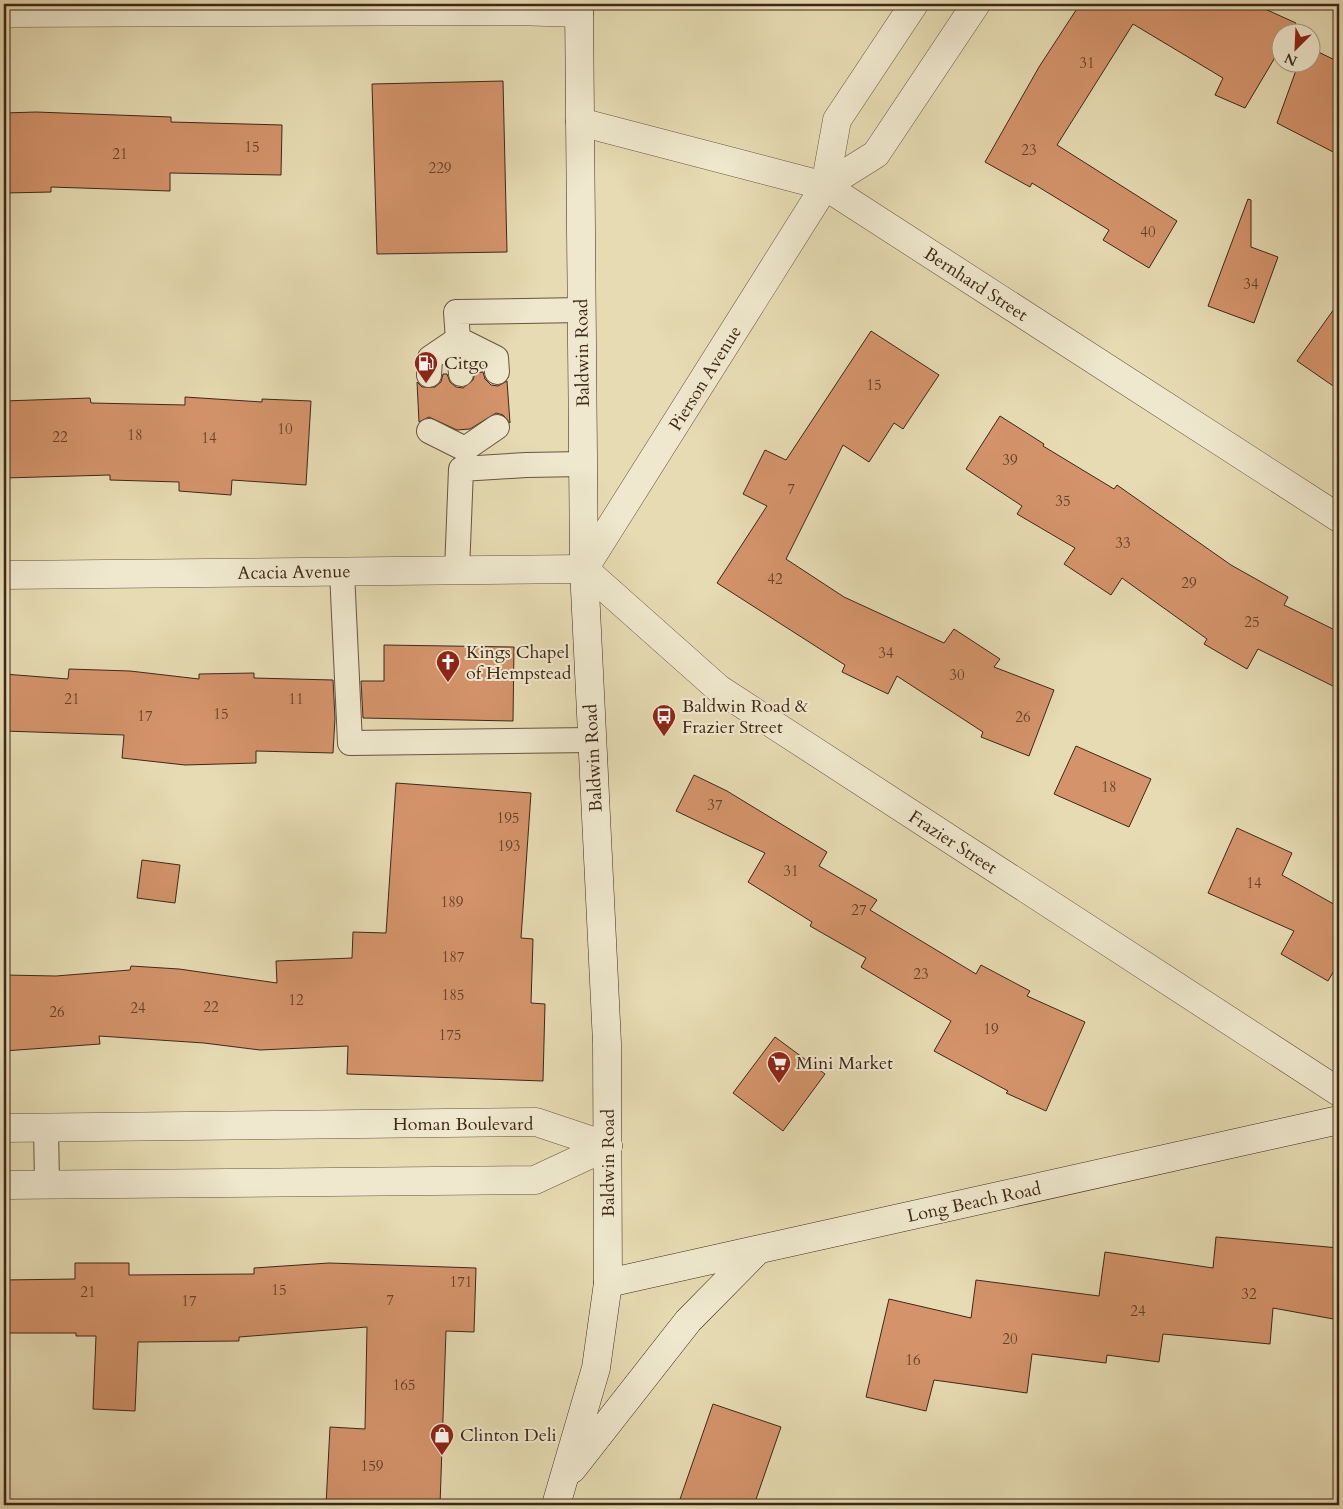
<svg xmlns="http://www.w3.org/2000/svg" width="1343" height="1509" font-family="Cardo,serif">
<rect width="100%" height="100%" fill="#e6dbb3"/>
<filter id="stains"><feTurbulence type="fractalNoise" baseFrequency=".004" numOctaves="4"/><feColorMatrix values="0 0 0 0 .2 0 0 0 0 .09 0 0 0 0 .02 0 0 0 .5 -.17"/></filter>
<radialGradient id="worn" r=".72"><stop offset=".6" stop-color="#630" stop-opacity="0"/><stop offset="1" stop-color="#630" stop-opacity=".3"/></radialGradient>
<g fill="#d4936b" stroke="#3e2718">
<polygon points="1080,4 1254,4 1296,23 1291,32 1280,32 1280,49 1245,108 1215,95 1223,78 1133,24 1057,145 1177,221 1149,268 1103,240 1109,230 1032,183 1030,187 985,162 1039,67"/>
<polygon points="1310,48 1339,62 1339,155 1277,123 1299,62 1310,62"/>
<polygon points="503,81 507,252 377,254 372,84"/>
<polygon points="36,112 171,117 171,122 282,125 281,175 170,173 170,191 51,187 51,192 5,193 4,113"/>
<polygon points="1248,199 1251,200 1251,247 1278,257 1254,323 1208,306"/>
<polygon points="1339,302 1339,390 1297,361"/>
<polygon points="871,331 939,375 903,429 894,423 869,462 843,445 786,559 844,597 944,643 954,629 1000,659 994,667 1054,690 1029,756 981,737 983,732 897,676 888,694 842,672 845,665 717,583 767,506 743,494 765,450 786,460"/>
<polygon points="483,372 485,379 491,385 498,386 507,381 510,423 503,415 496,413 470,429 457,430 429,417 419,422 417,382 422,387 435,387 441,382 443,374 447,374 450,382 456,387 463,388 473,380 475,373"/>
<polygon points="185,397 262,402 262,399 311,401 306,485 232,480 231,495 179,491 179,482 110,480 110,475 4,478 4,401 90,398 91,403 185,405"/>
<polygon points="1000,416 1044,444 1043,446 1114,489 1117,485 1231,565 1288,597 1284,605 1339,632 1339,689 1258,649 1247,669 1204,644 1207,639 1122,578 1111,595 1064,564 1075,548 1017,514 1022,506 966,469"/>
<polygon points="384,645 514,647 513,721 363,718 361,681 384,681"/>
<polygon points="69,669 130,671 199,679 199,674 254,673 254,678 333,680 335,718 333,753 256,751 256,763 185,765 122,758 124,735 4,731 4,674 68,679"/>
<polygon points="1076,746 1151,779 1129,827 1054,794"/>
<polygon points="694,775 727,791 827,852 819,866 877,900 870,910 976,974 981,965 1030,991 1027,996 1085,1022 1046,1111 1006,1093 1008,1091 934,1051 951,1021 861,967 866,958 810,926 812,922 748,882 765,853 676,811"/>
<polygon points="396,783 531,793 521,938 533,939 531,1003 545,1004 543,1081 347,1074 348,1046 260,1050 204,1043 99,1036 100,1044 4,1051 4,975 56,976 130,970 131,966 179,969 277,983 276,961 352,958 353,932 386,933"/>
<polygon points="1237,828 1292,853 1282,875 1339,907 1339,962 1328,981 1281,954 1294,931 1208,893"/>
<polygon points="142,860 180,865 175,903 137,898"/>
<polygon points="775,1037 825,1074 783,1131 733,1093"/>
<polygon points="1216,1237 1339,1248 1339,1320 1273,1308 1270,1344 1163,1334 1159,1362 1107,1355 1106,1363 1032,1354 1027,1393 934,1380 926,1411 866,1397 889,1299 971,1318 976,1280 1099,1296 1105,1252 1213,1268"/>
<polygon points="75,1263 129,1263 129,1275 254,1274 254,1268 329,1263 476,1268 474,1332 446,1331 440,1505 326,1505 330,1427 365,1429 367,1327 239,1337 239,1341 138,1342 135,1411 93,1409 96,1336 76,1336 76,1333 4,1333 4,1280 75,1279"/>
<polygon points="713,1404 781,1427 754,1505 678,1505"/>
</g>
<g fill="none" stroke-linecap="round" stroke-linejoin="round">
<g stroke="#68543f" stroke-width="26">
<g id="service">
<polyline points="497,372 496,358 458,339 456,312 582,310"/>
<polyline points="429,375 430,358 458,339 461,374"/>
<polyline points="429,431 465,449 497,427"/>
<polyline points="457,571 461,469 526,465 584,464"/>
<polyline points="342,572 350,743 592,740"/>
<polyline points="46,1128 47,1184"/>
</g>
</g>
<g stroke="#68543f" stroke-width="29">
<g id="minor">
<polyline points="4,13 515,11 579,13"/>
<polyline points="580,122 825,186 1339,518"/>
<polyline points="825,186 876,154 976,4"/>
<polyline points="584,569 719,689 1339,1092"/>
<polyline points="584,569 825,186 837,120 914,4"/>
<polyline points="4,575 584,569"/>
<polyline points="4,1128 536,1122 608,1146"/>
<polyline points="4,1185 535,1180 608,1146"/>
</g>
</g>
<g stroke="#3e2718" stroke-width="29">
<g id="secondary">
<polyline points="608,1283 1339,1120"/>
<polyline points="572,1469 688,1321 758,1250"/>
<polyline points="556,1505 596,1368 608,1283 607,1043 584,569 579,4"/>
</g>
</g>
<use href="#service" stroke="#efe8ce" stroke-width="24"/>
<use href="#minor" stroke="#efe8ce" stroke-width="28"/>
<use href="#secondary" stroke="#efe8ce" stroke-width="28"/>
</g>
<defs>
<g id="fuel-pin" transform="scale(1.25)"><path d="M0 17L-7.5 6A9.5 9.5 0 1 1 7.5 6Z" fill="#8f2418" stroke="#efe8ce"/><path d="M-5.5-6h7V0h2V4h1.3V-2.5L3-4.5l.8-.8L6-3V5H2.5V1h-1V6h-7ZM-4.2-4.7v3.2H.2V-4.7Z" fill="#fff"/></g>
<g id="church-pin" transform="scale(1.25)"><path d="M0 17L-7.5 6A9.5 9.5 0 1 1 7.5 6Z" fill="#8f2418" stroke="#efe8ce"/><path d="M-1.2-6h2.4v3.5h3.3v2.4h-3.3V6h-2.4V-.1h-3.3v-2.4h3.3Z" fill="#fff"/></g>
<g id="bus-pin" transform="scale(1.25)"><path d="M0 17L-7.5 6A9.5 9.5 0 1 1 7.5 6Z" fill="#8f2418" stroke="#efe8ce"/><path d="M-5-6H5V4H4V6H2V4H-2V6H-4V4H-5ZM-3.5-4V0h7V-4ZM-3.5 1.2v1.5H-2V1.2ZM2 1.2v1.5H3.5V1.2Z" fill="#fff"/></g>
<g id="supermarket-pin" transform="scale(1.25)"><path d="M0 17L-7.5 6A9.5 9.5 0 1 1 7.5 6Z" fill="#8f2418" stroke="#efe8ce"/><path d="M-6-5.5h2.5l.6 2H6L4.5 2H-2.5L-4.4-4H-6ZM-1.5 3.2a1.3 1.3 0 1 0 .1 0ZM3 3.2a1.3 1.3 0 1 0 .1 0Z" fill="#fff"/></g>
<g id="shop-pin" transform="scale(1.25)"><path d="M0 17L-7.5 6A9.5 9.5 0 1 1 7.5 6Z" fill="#8f2418" stroke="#efe8ce"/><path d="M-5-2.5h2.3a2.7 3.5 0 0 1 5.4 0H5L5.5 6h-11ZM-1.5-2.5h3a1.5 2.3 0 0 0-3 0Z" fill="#fff"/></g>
</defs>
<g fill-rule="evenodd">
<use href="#fuel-pin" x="426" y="363"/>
<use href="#church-pin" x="448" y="662"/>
<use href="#bus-pin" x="664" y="716"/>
<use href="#supermarket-pin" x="779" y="1063"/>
<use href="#shop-pin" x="442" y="1435"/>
</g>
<g text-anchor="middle" stroke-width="4" stroke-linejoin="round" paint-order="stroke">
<g font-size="15" fill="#64422d">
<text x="1087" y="68">31</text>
<text x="252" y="152">15</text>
<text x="1029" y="155">23</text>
<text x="120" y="159">21</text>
<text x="440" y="173">229</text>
<text x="1148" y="237">40</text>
<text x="1251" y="289">34</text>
<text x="874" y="390">15</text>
<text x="285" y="434">10</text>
<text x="135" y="440">18</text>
<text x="60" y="442">22</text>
<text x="209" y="443">14</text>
<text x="1010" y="465">39</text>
<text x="791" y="494">7</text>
<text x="1063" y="506">35</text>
<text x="1123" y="548">33</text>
<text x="775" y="584">42</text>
<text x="1189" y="588">29</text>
<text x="1252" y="627">25</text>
<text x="886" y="658">34</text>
<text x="957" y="680">30</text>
<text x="72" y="704">21</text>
<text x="296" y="704">11</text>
<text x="221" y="719">15</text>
<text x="145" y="721">17</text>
<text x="1023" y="722">26</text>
<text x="1109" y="792">18</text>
<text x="715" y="810">37</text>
<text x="508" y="823">195</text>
<text x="509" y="851">193</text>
<text x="791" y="876">31</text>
<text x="1254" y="888">14</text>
<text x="452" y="907">189</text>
<text x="859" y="915">27</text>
<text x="453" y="962">187</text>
<text x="921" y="979">23</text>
<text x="453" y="1000">185</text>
<text x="296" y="1005">12</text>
<text x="211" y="1012">22</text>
<text x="138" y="1013">24</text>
<text x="57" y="1017">26</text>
<text x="991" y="1034">19</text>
<text x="450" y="1040">175</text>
<text x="461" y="1287">171</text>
<text x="279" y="1295">15</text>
<text x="88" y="1297">21</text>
<text x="1249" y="1299">32</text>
<text x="390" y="1305">7</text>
<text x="189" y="1306">17</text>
<text x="1138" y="1316">24</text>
<text x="1010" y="1344">20</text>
<text x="913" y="1365">16</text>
<text x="404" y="1390">165</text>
<text x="372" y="1471">159</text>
</g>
<g font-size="18" fill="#3e2718" stroke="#efe8ce">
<text transform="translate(976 284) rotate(33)" y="6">Bernhard Street</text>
<text transform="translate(582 353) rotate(-91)" y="6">Baldwin Road</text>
<text transform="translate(705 378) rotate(-58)" y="6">Pierson Avenue</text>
<text transform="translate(294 572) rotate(-1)" y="6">Acacia Avenue</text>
<text transform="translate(593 758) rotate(-93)" y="6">Baldwin Road</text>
<text transform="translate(953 842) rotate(33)" y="6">Frazier Street</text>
<text x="463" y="1130">Homan Boulevard</text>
<text transform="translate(608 1163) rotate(-90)" y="6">Baldwin Road</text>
<text transform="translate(974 1202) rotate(-12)" y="6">Long Beach Road</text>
</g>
<g font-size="18" fill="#3e2718" stroke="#efe8ce" text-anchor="start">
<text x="444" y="369">Citgo</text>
<text x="466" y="658">Kings Chapel<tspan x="466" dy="21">of Hempstead</tspan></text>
<text x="682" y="712">Baldwin Road &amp;<tspan x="682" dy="21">Frazier Street</tspan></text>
<text x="796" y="1069">Mini Market</text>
<text x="460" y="1441">Clinton Deli</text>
</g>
</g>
<rect width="1343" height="1509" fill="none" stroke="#e6dbb3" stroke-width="20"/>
<rect x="5" y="5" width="1333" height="1499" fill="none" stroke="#3e2718" stroke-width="2.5"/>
<rect x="10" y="10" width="1323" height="1489" fill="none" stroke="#3e2718"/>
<g transform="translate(1296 48) rotate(204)"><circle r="24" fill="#efe8ce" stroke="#a89b85"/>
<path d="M0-4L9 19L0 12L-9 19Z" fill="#8f2418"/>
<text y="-8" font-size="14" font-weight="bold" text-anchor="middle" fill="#3e2718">N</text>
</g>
<rect width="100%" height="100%" filter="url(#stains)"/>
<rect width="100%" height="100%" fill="url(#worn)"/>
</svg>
